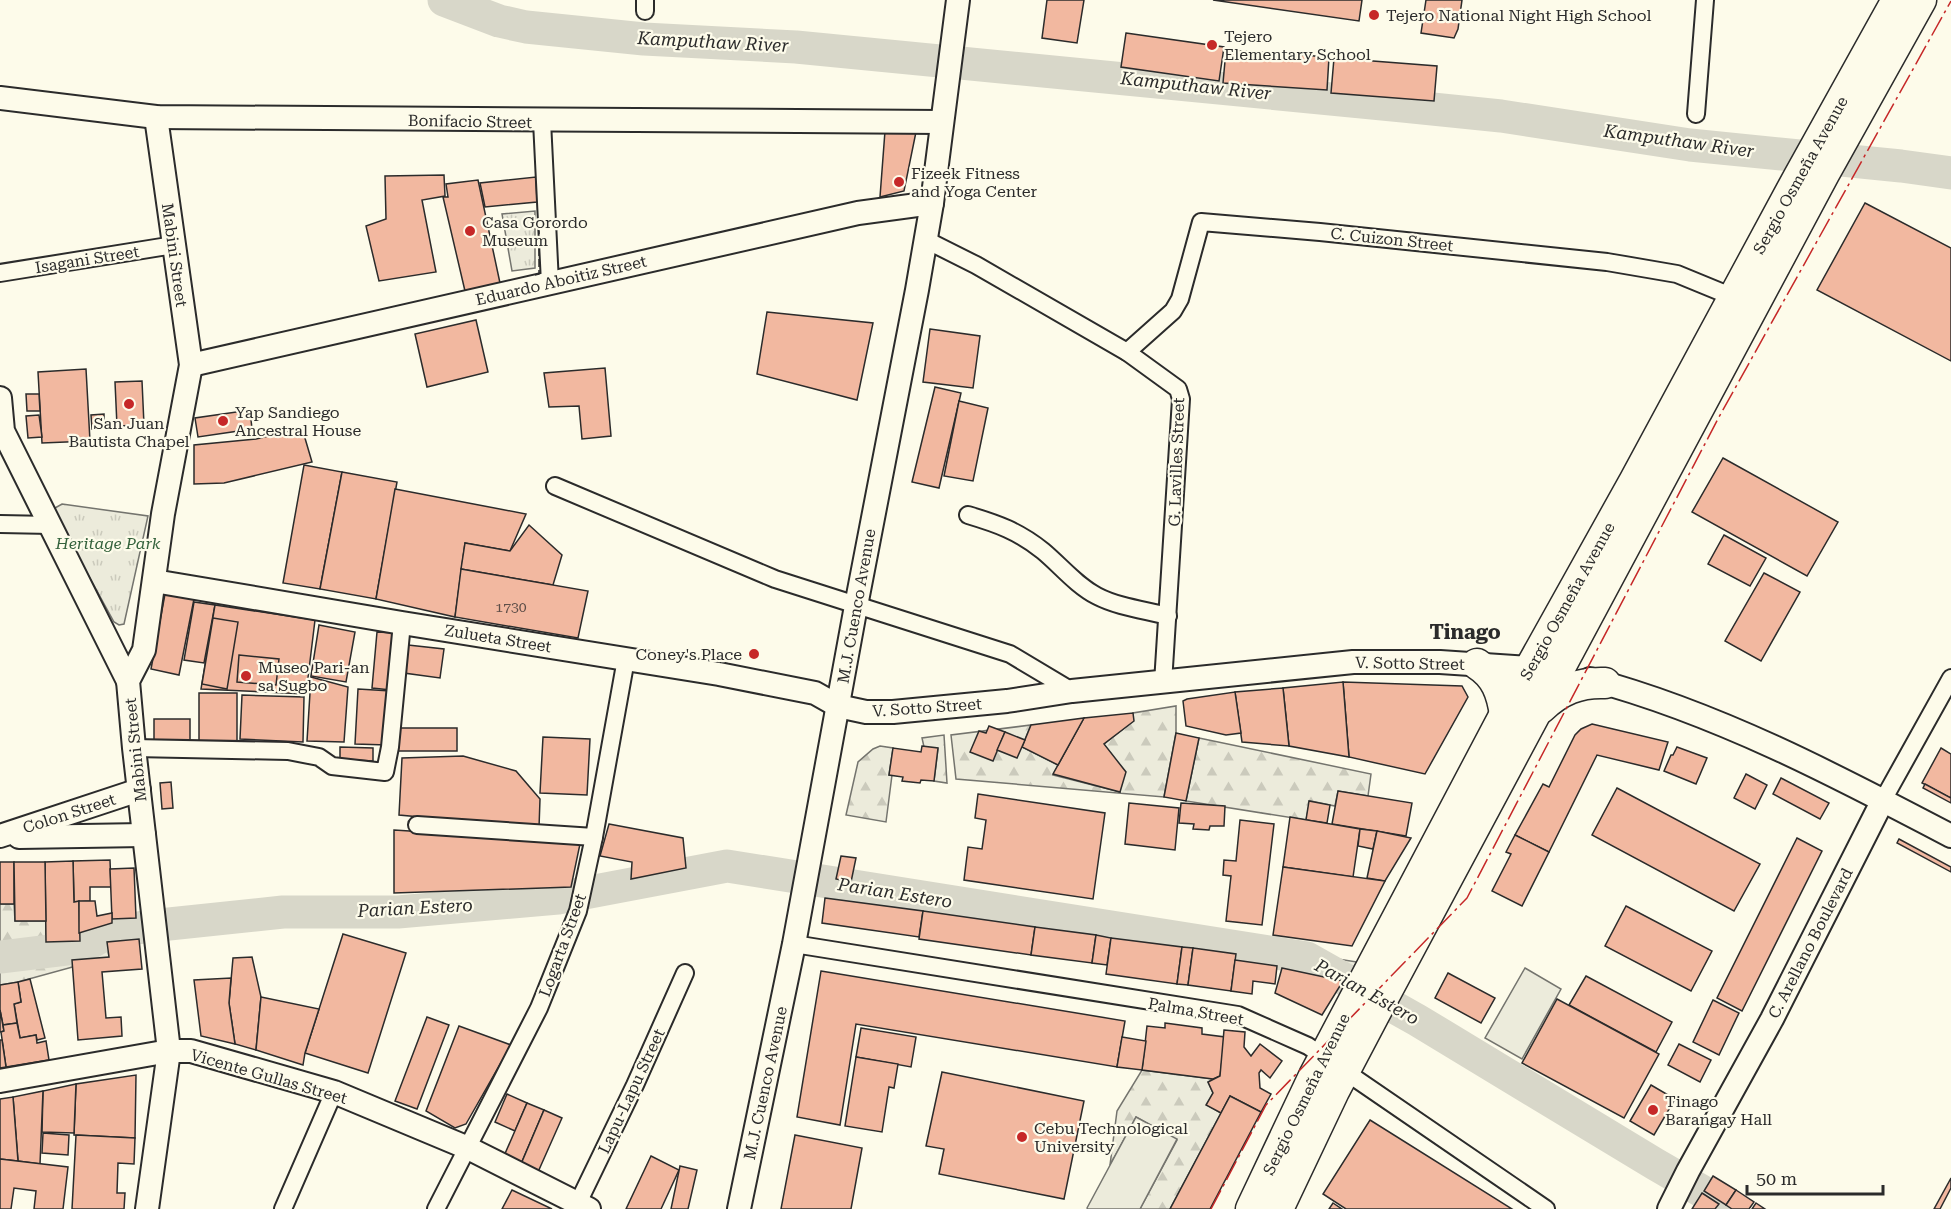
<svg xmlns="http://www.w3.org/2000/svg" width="1951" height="1209" font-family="'Roboto Serif',serif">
<defs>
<pattern id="grass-tufts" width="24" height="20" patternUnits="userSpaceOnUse" patternTransform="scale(1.5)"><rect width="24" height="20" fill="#ecebdb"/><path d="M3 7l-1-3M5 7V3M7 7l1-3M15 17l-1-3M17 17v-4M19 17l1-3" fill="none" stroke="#cbcabc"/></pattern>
<pattern id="forest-firs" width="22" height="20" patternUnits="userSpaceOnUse" patternTransform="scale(1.5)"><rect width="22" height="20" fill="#ecebdb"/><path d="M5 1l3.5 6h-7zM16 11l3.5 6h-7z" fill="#cbcabc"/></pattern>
</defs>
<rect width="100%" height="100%" fill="#fdfbea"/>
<g fill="url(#grass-tufts)" stroke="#74746e" stroke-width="1.5">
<polygon points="535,211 535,268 512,271 502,214"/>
<polygon points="62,504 148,516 124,624 119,625 114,622 56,516 55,508"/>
</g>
<g fill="url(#forest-firs)" stroke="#74746e" stroke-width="1.5">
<polygon points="1176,706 1176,733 1164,797 956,779 951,735 1031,725 1022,747 1058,765 1053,775 1120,792 1104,744 1133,721 1133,713"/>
<polygon points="944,735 947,783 934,781 938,749 924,747 922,738"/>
<polygon points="1199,738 1371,774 1368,796 1338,791 1335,806 1310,801 1306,820 1186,801"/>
<polygon points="880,746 893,748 889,775 892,775 886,822 846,815 858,762 873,749"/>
<polygon points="831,878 836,879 1357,962 1343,981 1277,966 1235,960 1236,954 825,898"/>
<polygon points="0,904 14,904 15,921 46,921 46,942 79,941 79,933 112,923 112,919 136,918 139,939 107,942 109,957 18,982 0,985"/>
<polygon points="1142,1070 1213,1079 1208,1082 1213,1093 1207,1105 1221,1113 1170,1209 1140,1209 1177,1140 1136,1117 1110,1165 1117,1111"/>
</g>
<g fill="#ecebdb" stroke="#74746e" stroke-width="1.5">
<polygon points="1525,968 1561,989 1522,1059 1485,1038"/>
<polygon points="1136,1117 1177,1139 1140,1209 1088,1209 1087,1208"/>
</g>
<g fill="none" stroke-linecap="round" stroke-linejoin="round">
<g stroke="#d8d7c9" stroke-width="33">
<polyline points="444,0 499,21 526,27 644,39 796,47 1403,106 1501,116 1690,145 1901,166 1951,173"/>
<polyline points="0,957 83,947 107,933 150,926 283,912 398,912 558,898 727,866 1307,958 1417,1020 1655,1164 1705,1193 1727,1209"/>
</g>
</g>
<g fill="#f2b8a0" stroke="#2b2b2b" stroke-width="1.5">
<polygon points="1047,0 1084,0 1077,43 1042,38"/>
<polygon points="1213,0 1362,0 1359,21"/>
<polygon points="1426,0 1462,0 1458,29 1454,38 1421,33"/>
<polygon points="1126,33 1224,47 1219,81 1121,67"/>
<polygon points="1226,50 1329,57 1327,90 1223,83"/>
<polygon points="1334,58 1437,66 1434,101 1331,93"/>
<polygon points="885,131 916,132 904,191 880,197"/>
<polygon points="444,175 445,196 422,200 436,272 379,281 366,226 386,219 385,176"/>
<polygon points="536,177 537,202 485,207 480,183"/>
<polygon points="478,180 500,283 465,291 443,197 448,197 446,184"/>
<polygon points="1865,203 1951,248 1951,361 1817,290"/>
<polygon points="767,312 873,323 857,400 757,374"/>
<polygon points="476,320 488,372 427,387 415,334"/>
<polygon points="930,329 980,336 973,388 923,382"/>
<polygon points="605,368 611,436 582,439 579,406 549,407 544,373"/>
<polygon points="86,369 90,441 42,443 38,372"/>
<polygon points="142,381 144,425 117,426 115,382"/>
<polygon points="935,387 961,393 939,488 912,482"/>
<polygon points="26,394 39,394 40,411 27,411"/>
<polygon points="959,401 988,408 973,481 944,476"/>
<polygon points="250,410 252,429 198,437 195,418"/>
<polygon points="104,414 104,428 92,429 91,415"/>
<polygon points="39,415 42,437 28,438 26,416"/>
<polygon points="302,428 312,462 224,483 194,484 194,445 256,439"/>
<polygon points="1723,458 1838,522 1807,576 1692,512"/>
<polygon points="304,465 342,472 320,589 283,583"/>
<polygon points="342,472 397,482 376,599 320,589"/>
<polygon points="395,489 526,514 510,551 465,543 455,617 376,599"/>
<polygon points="529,525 562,555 553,585 461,569 465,543 510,551"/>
<polygon points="1724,535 1766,558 1750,586 1708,564"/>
<polygon points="461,569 588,591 578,638 455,617"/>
<polygon points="1764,573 1800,592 1761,661 1725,641"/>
<polygon points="165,594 194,599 179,675 151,669"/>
<polygon points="194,602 215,605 204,663 184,660"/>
<polygon points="215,605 315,620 306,694 201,689"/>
<polygon points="213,618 238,622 227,689 202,684"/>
<polygon points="319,625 355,632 346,682 311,676"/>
<polygon points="377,632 396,633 391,690 372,688"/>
<polygon points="408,645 444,649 440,678 404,673"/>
<polygon points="239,655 279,659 276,685 237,682"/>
<polygon points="311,677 348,687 344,742 307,741"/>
<polygon points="1343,682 1462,686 1468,697 1425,774 1349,757"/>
<polygon points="1343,682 1349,757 1289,746 1283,688"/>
<polygon points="1283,688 1289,746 1242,742 1235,692"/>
<polygon points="358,689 391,691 387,745 355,744"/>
<polygon points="1235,692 1241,733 1226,735 1186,726 1183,701 1187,699"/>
<rect x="199" y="693" width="38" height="48"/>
<polygon points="242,695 304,697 303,742 240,739"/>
<polygon points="1133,713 1134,721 1104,744 1126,772 1120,792 1053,774 1084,718"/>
<polygon points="1084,718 1058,765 1022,747 1031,725"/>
<rect x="154" y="719" width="36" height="28"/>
<polygon points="1592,724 1668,742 1659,770 1597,755 1549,852 1515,835 1543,784 1549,787 1575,735 1581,729"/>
<polygon points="989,726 1005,732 993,761 970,752 979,731 986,733"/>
<rect x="398" y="728" width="59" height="23"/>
<polygon points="1005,732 1025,740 1017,758 997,750"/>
<polygon points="1176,733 1199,738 1186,801 1164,797"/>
<polygon points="543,737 590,739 587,795 540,793"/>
<polygon points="922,746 938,748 934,781 921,780 920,783 902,781 903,777 889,775 893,748 921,752"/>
<polygon points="340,747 373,748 373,761 355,760 340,763"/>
<polygon points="1677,747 1707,758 1696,784 1664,771 1671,755 1673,755"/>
<polygon points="1941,748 1951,754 1951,798 1922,783"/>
<polygon points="463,756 516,771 540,799 539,828 399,815 402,758"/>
<polygon points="1746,774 1767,785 1755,809 1734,798"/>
<polygon points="1781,778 1829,803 1820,819 1773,794"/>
<polygon points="171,782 173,808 162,809 160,783"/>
<polygon points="1925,784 1951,798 1951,803 1923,788"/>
<polygon points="1617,788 1760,864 1734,911 1592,835"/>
<polygon points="1338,791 1412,803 1406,836 1332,824"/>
<polygon points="978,794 1105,813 1093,899 964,880 968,847 982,849 986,820 975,818"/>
<polygon points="1309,801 1330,805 1327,823 1306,820"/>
<polygon points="1129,803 1179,808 1175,850 1125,844"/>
<polygon points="1181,803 1225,806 1224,826 1210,826 1209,830 1193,829 1194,824 1179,823"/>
<polygon points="1290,817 1360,829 1353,877 1283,867"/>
<polygon points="1240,820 1274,824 1262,925 1226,921 1231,876 1223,875 1224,860 1236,861"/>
<polygon points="609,824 683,838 686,868 631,879 632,862 600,856"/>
<polygon points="1360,829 1377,831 1373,849 1358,846"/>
<polygon points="394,830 472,835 580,844 571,887 394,893"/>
<polygon points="1377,831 1411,838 1385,881 1367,878"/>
<polygon points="1515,835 1549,852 1522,906 1492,891 1511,854 1506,852"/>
<polygon points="1797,838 1822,851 1742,1011 1717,998"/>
<polygon points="1899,839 1951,867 1951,872 1897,843"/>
<polygon points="841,856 856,858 851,882 836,879"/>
<polygon points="110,860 111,887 90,887 90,901 74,902 73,861"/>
<polygon points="73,861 74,902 79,901 80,941 46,942 45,862"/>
<rect x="0" y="862" width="14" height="42"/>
<polygon points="14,862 45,862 46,921 15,921"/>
<polygon points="1283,867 1385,881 1352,946 1273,935"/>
<polygon points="134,868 136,918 112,919 110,869"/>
<polygon points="825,898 923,911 919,937 822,923"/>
<polygon points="79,901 95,901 97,916 112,913 112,923 79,933"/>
<polygon points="1626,906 1712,951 1691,991 1605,946"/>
<polygon points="923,911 1035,927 1031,955 919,939"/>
<polygon points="1035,927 1096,935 1092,963 1031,955"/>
<polygon points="343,934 406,953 368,1073 305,1053"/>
<polygon points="1096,935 1111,938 1107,965 1092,963"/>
<polygon points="1111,938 1182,947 1177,984 1106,974"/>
<polygon points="139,939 142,969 102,972 106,1018 121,1017 122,1036 78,1040 72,960 109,957 107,942"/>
<polygon points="1182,947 1193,948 1188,985 1177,984"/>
<polygon points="1193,948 1236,954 1231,991 1188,985"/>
<polygon points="252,957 261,997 256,1050 235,1044 229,1003 233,958"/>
<polygon points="1235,960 1277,966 1275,984 1253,981 1252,994 1231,991"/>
<polygon points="1282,968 1343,981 1322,1015 1275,993"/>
<polygon points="821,971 1125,1021 1117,1067 856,1024 840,1125 797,1117"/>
<polygon points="1448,973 1495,998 1481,1023 1435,998"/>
<polygon points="1586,976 1672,1022 1656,1052 1569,1005"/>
<polygon points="231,978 229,1003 235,1044 201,1036 194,980"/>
<polygon points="30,979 45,1038 37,1040 36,1035 20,1038 14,1004 21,1002 18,982"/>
<polygon points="18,982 21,1002 14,1004 17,1023 3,1025 0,1010 0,985"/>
<polygon points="261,997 319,1009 305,1053 303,1065 256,1050"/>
<polygon points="1557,999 1659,1054 1624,1118 1522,1063"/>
<polygon points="1713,1000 1739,1013 1719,1055 1693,1042"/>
<polygon points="0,1010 4,1031 0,1032"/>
<polygon points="427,1017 449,1025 417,1109 395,1101"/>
<polygon points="17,1023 20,1038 36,1035 37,1043 46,1041 49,1060 6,1067 1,1032 4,1031 3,1025"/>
<polygon points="1165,1023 1202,1028 1202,1034 1225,1037 1220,1076 1213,1079 1142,1070 1147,1026 1165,1028"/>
<polygon points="459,1026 511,1045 466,1124 455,1128 426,1111"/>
<polygon points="861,1028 916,1037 911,1067 856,1057"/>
<polygon points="1224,1030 1245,1032 1244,1047 1251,1056 1260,1044 1282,1061 1270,1078 1261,1070 1259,1073 1260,1088 1271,1094 1261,1112 1230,1096 1221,1113 1206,1105 1213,1093 1208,1082 1220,1076"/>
<polygon points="1122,1037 1146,1041 1142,1070 1117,1067"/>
<polygon points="0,1040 2,1040 6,1067 0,1068"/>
<polygon points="1679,1044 1711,1060 1700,1082 1668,1065"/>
<polygon points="856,1057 898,1064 894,1088 889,1087 882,1132 845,1126"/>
<polygon points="942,1072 1084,1101 1064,1199 939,1174 944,1149 926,1146"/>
<polygon points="136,1075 135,1138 74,1135 76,1084"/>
<polygon points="76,1084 74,1133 42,1132 43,1091"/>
<polygon points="1651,1085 1675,1099 1654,1135 1630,1121"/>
<polygon points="43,1091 40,1164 18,1161 13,1097"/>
<polygon points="507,1094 527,1103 515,1131 495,1122"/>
<polygon points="1230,1096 1261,1112 1210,1209 1170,1209"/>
<polygon points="13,1097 18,1161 0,1159 0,1099"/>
<polygon points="527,1103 544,1110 521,1164 504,1156"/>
<polygon points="544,1110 562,1118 538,1172 521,1164"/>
<polygon points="1370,1120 1512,1209 1346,1209 1323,1194"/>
<polygon points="43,1133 69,1135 68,1155 42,1153"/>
<polygon points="76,1135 135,1138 134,1164 118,1163 117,1193 125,1193 124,1209 72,1209"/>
<polygon points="795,1135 862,1148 851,1209 781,1209"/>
<polygon points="651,1156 679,1170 661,1209 626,1209"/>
<polygon points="0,1159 68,1167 63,1209 34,1209 36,1191 14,1188 11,1209 0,1209"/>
<polygon points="680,1166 697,1170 688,1209 671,1209"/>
<polygon points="1713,1176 1736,1190 1726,1205 1704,1191"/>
<polygon points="1951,1178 1951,1188 1940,1209 1934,1209"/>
<polygon points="512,1190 552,1209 502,1209"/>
<polygon points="1736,1190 1754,1202 1749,1209 1732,1209 1726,1205"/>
<polygon points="1702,1193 1719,1204 1715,1209 1692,1209"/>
<polygon points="1333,1203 1342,1209 1329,1209"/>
<polygon points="1756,1203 1765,1209 1752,1209"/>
</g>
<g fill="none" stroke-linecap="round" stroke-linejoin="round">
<g stroke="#2b2b2b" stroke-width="20">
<g id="street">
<polyline points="645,11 645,0"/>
<polyline points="1696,114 1705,0"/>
<polyline points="542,121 550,283"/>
<polyline points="926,240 976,265 1127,352 1178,389 1181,399 1163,683"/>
<polyline points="0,273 174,245"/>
<polyline points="1127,352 1173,311 1180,299 1201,222 1320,232 1607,262 1677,274 1733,297"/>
<polyline points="555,486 775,579 1010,654 1072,691"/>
<path d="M968,515C998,524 1018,531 1043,551C1061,566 1076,585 1097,596C1118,607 1145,610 1168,616"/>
<polyline points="0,524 51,525"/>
<polyline points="134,748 288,751 319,757 332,766 385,772 390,747 402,623"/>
<polyline points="1883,800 1951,678"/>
<polyline points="417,825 594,837"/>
<polyline points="794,944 1238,1015 1308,1046 1546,1209"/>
<polyline points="578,1203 635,1085 685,973"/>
<polyline points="283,1209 334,1092"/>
<polyline points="436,1209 539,1008 578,911 594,837 626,659"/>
</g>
</g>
<g stroke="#2b2b2b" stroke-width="26">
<g id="secondary">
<polyline points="0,98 156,117 941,122"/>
<polyline points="191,365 858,213 932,203"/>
<polyline points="0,398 3,431 128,681"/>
<polyline points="154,581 402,623 719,674 815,693 838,706 866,712 893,712 1007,701 1072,691 1353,662 1440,662 1543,669"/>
<path d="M1590,679C1717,713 1835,775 1951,836"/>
<polyline points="0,836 139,790"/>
<polyline points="19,837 144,835"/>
<polyline points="0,1081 169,1051 191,1051 334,1092 468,1148 589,1209"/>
<polyline points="147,1209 169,1051 134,748 128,681 144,650 163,514 191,365 156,117"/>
<polyline points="739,1209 794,944 856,606 917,290 932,203 958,0"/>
<polyline points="1669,1209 1688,1171 1772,1019 1883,800"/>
</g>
</g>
<g stroke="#2b2b2b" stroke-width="33">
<g id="highway">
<path d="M1477,664C1496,676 1502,693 1505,715"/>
<path d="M1541,708C1560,690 1579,682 1605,683"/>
<polyline points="1251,1209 1314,1076 1514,697 1635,480 1798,178 1897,0"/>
<polyline points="1278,1209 1334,1091 1374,1015 1824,174 1921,0"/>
</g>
</g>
<use href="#street" stroke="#fdfbea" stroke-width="16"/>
<use href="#secondary" stroke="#fdfbea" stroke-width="22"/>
<use href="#highway" stroke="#fdfbea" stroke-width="30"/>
<polyline stroke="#2b2b2b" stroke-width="1.5" stroke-dasharray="8 3" stroke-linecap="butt" points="535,275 539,274 539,224"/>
<polyline stroke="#c62828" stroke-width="1.5" stroke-dasharray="21 4.5 3 4.5" stroke-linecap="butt" points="1211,1209 1266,1105 1467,898 1719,417 1951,1"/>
</g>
<g fill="#c62828" stroke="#fdfbea" stroke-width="2">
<circle cx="1374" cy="15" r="6"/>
<circle cx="1212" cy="45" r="6"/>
<circle cx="899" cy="182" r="6"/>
<circle cx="470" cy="231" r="6"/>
<circle cx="129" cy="404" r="6"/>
<circle cx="223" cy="421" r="6"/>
<circle cx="754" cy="654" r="6"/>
<circle cx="246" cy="676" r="6"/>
<circle cx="1653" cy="1110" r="6"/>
<circle cx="1022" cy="1137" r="6"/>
</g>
<g text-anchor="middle" stroke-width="4.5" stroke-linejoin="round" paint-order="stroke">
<g font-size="14" fill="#5d4e48">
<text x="511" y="612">1730</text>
</g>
<g font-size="16" fill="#2b2b2b" stroke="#fdfbea" text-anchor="start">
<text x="1386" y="21">Tejero National Night High School</text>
<text x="1224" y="42">Tejero<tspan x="1224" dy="18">Elementary School</tspan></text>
<text x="911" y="179">Fizeek Fitness<tspan x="911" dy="18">and Yoga Center</tspan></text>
<text x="482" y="228">Casa Gorordo<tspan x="482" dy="18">Museum</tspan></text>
<text x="235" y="418">Yap Sandiego<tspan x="235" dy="18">Ancestral House</tspan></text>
<text x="129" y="429" text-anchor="middle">San Juan<tspan x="129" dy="18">Bautista Chapel</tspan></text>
<text x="742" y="660" text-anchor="end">Coney's Place</text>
<text x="258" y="673">Museo Pari-an<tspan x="258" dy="18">sa Sugbo</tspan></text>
<text x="1665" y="1107">Tinago<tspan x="1665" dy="18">Barangay Hall</tspan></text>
<text x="1034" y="1134">Cebu Technological<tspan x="1034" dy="18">University</tspan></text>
</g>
<g font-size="16" fill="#2b2b2b" stroke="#fdfbea">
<text transform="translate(470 121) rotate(1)" y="6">Bonifacio Street</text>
<text transform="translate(1800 175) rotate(-61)" y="6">Sergio Osmeña Avenue</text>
<text transform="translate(1392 239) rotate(6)" y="6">C. Cuizon Street</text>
<text transform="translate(175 255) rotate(82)" y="6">Mabini Street</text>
<text transform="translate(87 259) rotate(-9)" y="6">Isagani Street</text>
<text transform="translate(561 280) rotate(-13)" y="6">Eduardo Aboitiz Street</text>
<text transform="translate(1176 462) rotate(-88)" y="6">G. Lavilles Street</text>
<text transform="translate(1567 601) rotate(-61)" y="6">Sergio Osmeña Avenue</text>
<text transform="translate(856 606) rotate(-80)" y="6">M.J. Cuenco Avenue</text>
<text transform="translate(498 638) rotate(9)" y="6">Zulueta Street</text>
<text transform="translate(1410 663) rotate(1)" y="6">V. Sotto Street</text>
<text transform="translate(927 707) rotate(-4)" y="6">V. Sotto Street</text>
<text transform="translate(135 750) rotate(-96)" y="6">Mabini Street</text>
<text transform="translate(69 813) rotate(-18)" y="6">Colon Street</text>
<text transform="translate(1810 943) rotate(-63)" y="6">C. Arellano Boulevard</text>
<text transform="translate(562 945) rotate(-70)" y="6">Logarta Street</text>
<text transform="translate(1196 1011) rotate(10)" y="6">Palma Street</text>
<text transform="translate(269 1076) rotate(16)" y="6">Vicente Gullas Street</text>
<text transform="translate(765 1083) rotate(-78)" y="6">M.J. Cuenco Avenue</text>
<text transform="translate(631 1091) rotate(-65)" y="6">Lapu-Lapu Street</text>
<text transform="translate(1306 1094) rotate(-64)" y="6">Sergio Osmeña Avenue</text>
</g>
<g font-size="16" font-style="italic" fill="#34623c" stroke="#fdfbea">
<text x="108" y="549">Heritage Park</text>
</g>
<g font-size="18" font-style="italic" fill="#2b2b2b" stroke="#fdfbea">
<text transform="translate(713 42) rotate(3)" y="6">Kamputhaw River</text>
<text transform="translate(1196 86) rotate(6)" y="6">Kamputhaw River</text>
<text transform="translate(1679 141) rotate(8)" y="6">Kamputhaw River</text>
<text transform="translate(895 893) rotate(9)" y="6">Parian Estero</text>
<text transform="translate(415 908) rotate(-3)" y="6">Parian Estero</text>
<text transform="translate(1367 992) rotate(29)" y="6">Parian Estero</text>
</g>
<g font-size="20" font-weight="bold" fill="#2b2b2b" stroke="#fdfbea">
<text x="1465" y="639">Tinago</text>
</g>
</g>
<path d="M1747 1185v9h136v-9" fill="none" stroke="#2b2b2b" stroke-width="3"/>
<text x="1756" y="1185" font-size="18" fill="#2b2b2b" stroke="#fdfbea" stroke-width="4.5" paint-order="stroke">50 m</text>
</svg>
